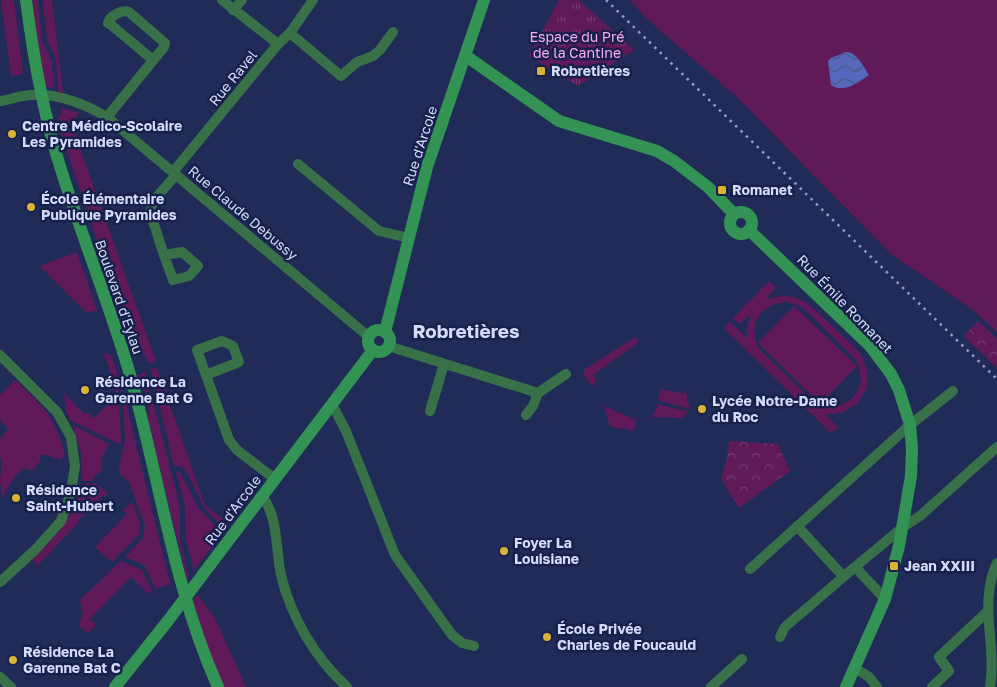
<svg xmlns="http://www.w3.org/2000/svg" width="997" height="687" font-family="'Golos Text',sans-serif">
<defs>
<pattern id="forest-crowns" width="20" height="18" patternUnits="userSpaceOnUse" patternTransform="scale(1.25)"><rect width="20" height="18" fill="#601a5a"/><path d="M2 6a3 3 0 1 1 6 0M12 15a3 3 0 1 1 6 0" fill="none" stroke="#763b72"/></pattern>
<pattern id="park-tufts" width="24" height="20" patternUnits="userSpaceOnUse" patternTransform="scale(1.25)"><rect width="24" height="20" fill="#601a5a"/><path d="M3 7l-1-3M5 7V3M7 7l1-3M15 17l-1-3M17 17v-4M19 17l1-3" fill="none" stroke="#763b72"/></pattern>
<pattern id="water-waves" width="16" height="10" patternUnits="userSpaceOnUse" patternTransform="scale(1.25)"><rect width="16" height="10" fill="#5568bc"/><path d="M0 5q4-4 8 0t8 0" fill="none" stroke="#4b5789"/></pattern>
</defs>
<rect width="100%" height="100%" fill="#212b58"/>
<g fill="#601a5a" fill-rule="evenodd">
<polygon points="1,0 14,0 23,72 21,75 11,76"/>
<polygon points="32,0 38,0 42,41 52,62 54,87 52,88 45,86 40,65"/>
<polygon points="43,0 52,0 63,93 58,91 56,58 47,40"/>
<polygon points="630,0 997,0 997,332 973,310 891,254 738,98 646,18"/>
<polygon points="63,108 79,113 71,123 156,361 149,363 125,323 57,121"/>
<polygon points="77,252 97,311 86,312 41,267 42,265"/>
<path d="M769,281L776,288L767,297L769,299C785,293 796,296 810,305L860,353L863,359L868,374L866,390L858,403L843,412L835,414H825L838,427L831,433L724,328L730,322L747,338V330L750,317L748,316L740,324L733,318ZM787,302L798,305L804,309L855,359C872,388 848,412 818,406L759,349C747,324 760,304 787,302Z"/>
<polygon points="794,306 857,366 820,404 758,343"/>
<polygon points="635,337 639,342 593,375 597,381 592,386 583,374 584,370"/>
<polygon points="104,353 106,353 112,357 118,377 121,445 70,420 66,411 64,393 84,414 88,413 94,418 115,398 116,390"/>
<polygon points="157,368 205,505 229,524 224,529 203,506 188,474 181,466 174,466 151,369"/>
<path d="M145,372L177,494L180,511V541L189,577L187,580L148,418C150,405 145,384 136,376Z"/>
<path d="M15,380C44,407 55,416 65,455L61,460L43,454L40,456V461L32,471L26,468C15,472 8,488 2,499L0,480L2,463L0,456V439L8,429L0,420V395Z"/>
<polygon points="661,389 684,394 685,389 690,409 658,400"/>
<polygon points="123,391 170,584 156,589 144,565 125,557 143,538 145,526 129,482 119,473 119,468 125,441"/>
<path d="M658,404L688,412L682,418L652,417C653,412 657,410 658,404Z"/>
<polygon points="604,406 636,420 634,431 626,430 625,427 620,429 610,426"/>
<polygon points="73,425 109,444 102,458 102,471 97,474 91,481 83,481 82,479 81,453"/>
<polygon points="178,471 181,474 198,507 222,534 194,570 186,540 185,505 176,472"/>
<path d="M95,483L108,493L105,497L103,495L80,518L79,522L38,565L32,560C54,537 76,516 81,484Z"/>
<polygon points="132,502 140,523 140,533 112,562 95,547 127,514 123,510"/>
<polygon points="121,561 142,570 152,591 149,594 131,577 90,619 96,625 88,633 78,625 83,614 80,600"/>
<polygon points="197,595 214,616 246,687 224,687 207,645 193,601"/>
</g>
<g fill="url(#forest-crowns)">
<polygon points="978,321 997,339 997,368 964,336"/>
<polygon points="729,441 778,444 790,471 739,508 721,479 727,458"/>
</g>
<polygon fill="url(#park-tufts)" points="559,0 579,0 634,50 578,86 529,56"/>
<path fill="url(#water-waves)" d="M846,52C857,52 863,66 869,75C859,82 844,94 831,85L828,61L831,58Z"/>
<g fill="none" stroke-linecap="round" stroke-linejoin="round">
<g stroke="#387048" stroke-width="10">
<polyline points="222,0 278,44"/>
<polyline points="233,10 242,0"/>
<polyline points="290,33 341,76 357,62 373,56 380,50 393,32"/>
<path d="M0,101C8,100 16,97 23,96C52,91 83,103 107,117L369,337"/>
<path d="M107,117L164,47L165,43L129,12C122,9 110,16 108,23L110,24L153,60"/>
<polyline points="298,164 379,231 409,238"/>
<polyline points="173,172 278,44 290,33 313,0"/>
<polygon points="182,252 198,266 189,276 173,280 164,255"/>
<polyline points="164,255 150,212 154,200 176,175"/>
<polygon points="222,341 233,346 239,362 206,375 197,350"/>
<polyline points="388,346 538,393 533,406 526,415"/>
<polyline points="0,355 57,412 71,437 75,466 71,492 61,521 35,550 0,582"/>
<polyline points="206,375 229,440 237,450 275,479"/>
<polyline points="538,393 566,374"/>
<polyline points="331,407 335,410 346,431 395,555 452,635 462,643 474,646"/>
<polyline points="430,411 444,364"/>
<path d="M262,497C278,514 276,552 281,575C291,617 315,658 347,687"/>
<polyline points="797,526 843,576"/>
<polyline points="750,569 910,425 953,391"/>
<polyline points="885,599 855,567 903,527 920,516 997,447"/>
<polyline points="780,637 785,627 855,567"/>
<polyline points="855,668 869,677 877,687"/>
<polyline points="0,677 11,687"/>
<polyline points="711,687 742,659"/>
<polyline points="932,687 949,671 939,657 987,612"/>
<path d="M990,687C997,645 978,603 997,563"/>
</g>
<g stroke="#329354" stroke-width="12">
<path d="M26,0C33,55 42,109 59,163C81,235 110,305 131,378C160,481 174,589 218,687"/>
<polyline points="466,56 559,121 657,151 674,161 708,187 734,214"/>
<circle cx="741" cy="223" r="11"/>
<polyline points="749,230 870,346 891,374 899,390 910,425 912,448 911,476 899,546 885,599 846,687"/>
<circle cx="379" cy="341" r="11"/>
<polyline points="385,332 427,167 484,0"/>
<polyline points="210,565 373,350"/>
<polyline points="115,687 167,622"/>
</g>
<polyline stroke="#959ec1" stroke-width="2.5" stroke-dasharray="2.5 5" stroke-linecap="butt" points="606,0 997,379"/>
<polyline stroke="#329354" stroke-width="12" points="167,622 210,565"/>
</g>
<g fill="#d9b334" stroke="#18204c" stroke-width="2">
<rect x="536" y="66" width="10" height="10" rx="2.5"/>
<circle cx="12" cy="134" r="5"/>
<rect x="717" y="185" width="10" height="10" rx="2.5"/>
<circle cx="31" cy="207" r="5"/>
<circle cx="85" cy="390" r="5"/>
<circle cx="702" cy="409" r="5"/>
<circle cx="16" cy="498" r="5"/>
<circle cx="504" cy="551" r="5"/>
<rect x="889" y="561" width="10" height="10" rx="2.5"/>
<circle cx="547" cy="637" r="5"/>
<circle cx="13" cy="660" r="5"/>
</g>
<g text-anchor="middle" stroke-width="5" stroke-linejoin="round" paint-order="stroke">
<g font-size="14" fill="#fcabf1" stroke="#18204c">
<text x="577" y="42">Espace du Pré<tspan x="577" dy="16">de la Cantine</tspan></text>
</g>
<g font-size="14" font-weight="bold" fill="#d2dbf8" stroke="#18204c" text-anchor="start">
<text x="551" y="76">Robretières</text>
<text x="22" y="131">Centre Médico-Scolaire<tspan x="22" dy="16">Les Pyramides</tspan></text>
<text x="732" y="195">Romanet</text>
<text x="41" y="204">École Élémentaire<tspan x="41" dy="16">Publique Pyramides</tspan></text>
<text x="95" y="387">Résidence La<tspan x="95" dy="16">Garenne Bat G</tspan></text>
<text x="712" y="406">Lycée Notre-Dame<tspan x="712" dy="16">du Roc</tspan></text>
<text x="26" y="495">Résidence<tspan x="26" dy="16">Saint-Hubert</tspan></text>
<text x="514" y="548">Foyer La<tspan x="514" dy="16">Louisiane</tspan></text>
<text x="904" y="571">Jean XXIII</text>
<text x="557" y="634">École Privée<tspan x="557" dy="16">Charles de Foucauld</tspan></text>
<text x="23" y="657">Résidence La<tspan x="23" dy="16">Garenne Bat C</tspan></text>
</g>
<g font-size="14" fill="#d2dbf8" stroke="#18204c">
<text transform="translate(233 78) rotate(-51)" y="5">Rue Ravel</text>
<text transform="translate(420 146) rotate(-72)" y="5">Rue d'Arcole</text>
<text transform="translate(243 213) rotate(40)" y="5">Rue Claude Debussy</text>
<text transform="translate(119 297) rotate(71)" y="5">Boulevard d'Eylau</text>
<text transform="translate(845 304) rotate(46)" y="5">Rue Émile Romanet</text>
<text transform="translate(233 510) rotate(-53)" y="5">Rue d'Arcole</text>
</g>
<g font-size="19" font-weight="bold" fill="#d2dbf8" stroke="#18204c">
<text x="466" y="338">Robretières</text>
</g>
</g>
</svg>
